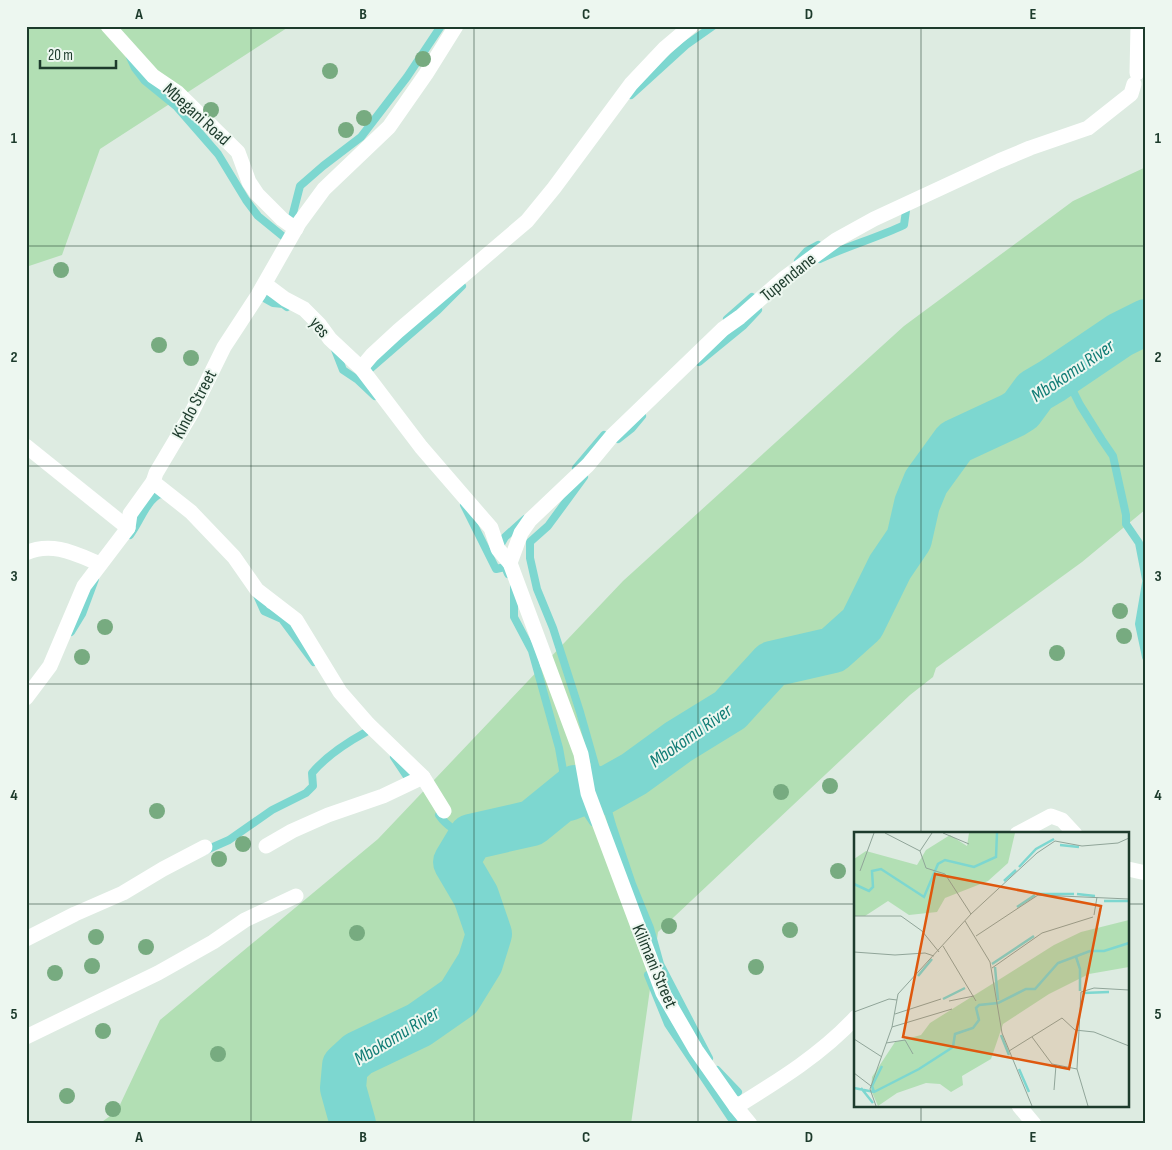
<svg xmlns="http://www.w3.org/2000/svg" width="1172" height="1150" font-family="'Sofia Sans Condensed',sans-serif">
<rect width="100%" height="100%" fill="#ddebe1"/>
<g fill="#b2dfb4">
<polygon points="26,26 290,26 100,149 62,255 26,267"/>
<polygon points="1146,167 1146,509 1082,562 936,668 933,677 910,695 658,932 631,1124 99,1124 117,1111 160,1020 378,839 623,581 904,326 1073,201"/>
</g>
<g fill="none" stroke-linecap="round" stroke-linejoin="round">
<g stroke="#7dd7d0" stroke-width="8">
<polyline points="130,57 135,68 145,81 177,107 218,154 246,200 258,216 285,238"/>
<polyline points="631,95 686,45 713,26"/>
<polyline points="290,225 300,186 323,166 361,137 407,77 441,26"/>
<path d="M820,259C847,246 877,238 904,225L907,203"/>
<polyline points="798,261 807,251 818,245"/>
<polyline points="257,294 273,303 283,304 287,307"/>
<polyline points="727,319 752,297"/>
<polyline points="334,347 343,370 358,380 375,396"/>
<polyline points="1086,359 1083,366 1069,378 1068,381 1080,405 1102,440 1113,456 1126,515 1126,524 1139,543 1146,579"/>
<polyline points="699,362 743,326 758,310"/>
<polyline points="363,375 438,310 462,286"/>
<polyline points="618,439 632,428 642,416"/>
<polyline points="576,468 604,435"/>
<polyline points="584,477 548,526 530,542 530,558 537,589 553,628 580,712 612,825 632,884 650,928 660,964 709,1058"/>
<polyline points="464,505 496,569 505,567 508,574"/>
<path d="M130,535C140,522 146,501 160,494L167,495"/>
<polyline points="498,549 505,537 525,519"/>
<polyline points="1146,583 1139,624 1146,657"/>
<polyline points="514,587 514,617 532,651 559,748 568,798"/>
<polyline points="256,593 264,611 282,619 314,662"/>
<polyline points="71,632 82,614 95,579"/>
<polyline points="394,757 408,778 415,781"/>
<polyline points="575,788 583,807 593,822"/>
<path d="M439,815C447,827 458,832 471,837"/>
<path d="M204,851L229,840L272,810L306,793L313,786L312,773C327,755 346,743 366,732"/>
<polyline points="648,975 668,1024 735,1124"/>
<polyline points="717,1070 738,1092"/>
</g>
<polyline stroke="#7dd7d0" stroke-width="46" points="353,1124 343,1088 345,1066 358,1054 419,1025 459,997 480,963 489,934 476,896 456,862 471,837 532,823 575,788 568,798 594,788 602,792 634,774 678,742 730,710 772,664 833,650 862,624 890,567 909,539 917,504 926,482 955,442 1013,415 1021,410 1035,391 1052,381 1120,335 1146,322"/>
<g stroke="#fff" stroke-width="15">
<polyline points="108,26 153,76 178,93 238,152 249,182 257,194 282,219 296,229"/>
<polyline points="1137,73 1138,26"/>
<polyline points="265,284 285,299 304,309 319,324 330,339 361,368 421,447 491,528 498,549 510,563 581,754 588,793 663,993 696,1050 736,1107 750,1124"/>
<polyline points="361,368 372,355 398,331 527,221 554,188 631,84 665,48 691,26"/>
<polyline points="26,446 128,528"/>
<polyline points="153,482 191,512 234,557 257,590 296,620 340,692 368,724 423,777 444,811"/>
<path d="M26,553C52,541 76,554 100,564"/>
<polyline points="510,563 521,533 530,520 588,465 612,436 723,329 740,317 783,279 836,240 874,219 999,161 1030,148 1088,128 1131,94 1134,84"/>
<polyline points="26,698 50,666 84,586 128,528 130,514 153,482 156,473 191,414 224,347 258,295 299,223 324,189 389,127 426,74 456,26"/>
<polyline points="1017,834 1051,816 1062,820 1075,834"/>
<polyline points="266,846 292,831 328,815 383,796 423,777"/>
<polyline points="1128,869 1146,873"/>
<polyline points="26,939 75,914 123,893 163,869 205,847"/>
<polyline points="26,1037 158,973 213,942 245,920 296,896"/>
<polyline points="1019,1106 1034,1124"/>
<path d="M736,1107C778,1081 822,1054 856,1017"/>
</g>
</g>
<g fill="#77ab80">
<circle cx="423" cy="59" r="8"/>
<circle cx="330" cy="71" r="8"/>
<circle cx="211" cy="110" r="8"/>
<circle cx="364" cy="118" r="8"/>
<circle cx="346" cy="130" r="8"/>
<circle cx="61" cy="270" r="8"/>
<circle cx="159" cy="345" r="8"/>
<circle cx="191" cy="358" r="8"/>
<circle cx="1120" cy="611" r="8"/>
<circle cx="105" cy="627" r="8"/>
<circle cx="1124" cy="636" r="8"/>
<circle cx="1057" cy="653" r="8"/>
<circle cx="82" cy="657" r="8"/>
<circle cx="830" cy="786" r="8"/>
<circle cx="781" cy="792" r="8"/>
<circle cx="157" cy="811" r="8"/>
<circle cx="243" cy="844" r="8"/>
<circle cx="219" cy="859" r="8"/>
<circle cx="838" cy="871" r="8"/>
<circle cx="669" cy="926" r="8"/>
<circle cx="790" cy="930" r="8"/>
<circle cx="357" cy="933" r="8"/>
<circle cx="96" cy="937" r="8"/>
<circle cx="146" cy="947" r="8"/>
<circle cx="92" cy="966" r="8"/>
<circle cx="756" cy="967" r="8"/>
<circle cx="55" cy="973" r="8"/>
<circle cx="103" cy="1031" r="8"/>
<circle cx="218" cy="1054" r="8"/>
<circle cx="67" cy="1096" r="8"/>
<circle cx="113" cy="1109" r="8"/>
</g>
<path fill="none" stroke="#1d3b2c" stroke-width="1" stroke-opacity="0.55" d="M251,26V1124M474,26V1124M698,26V1124M921,26V834M26,246H1146M26,466H1146M26,684H1146M26,904H856M1128,904H1146M921,1106V1124"/>
<g text-anchor="middle" stroke-width="4" stroke-linejoin="round" paint-order="stroke">
<g font-size="18" fill="#1d3b2c" stroke="#edf7f0">
<text transform="translate(197 114) rotate(42)" y="6">Mbegani Road</text>
<text transform="translate(788 277) rotate(-39)" y="6">Tupendane</text>
<text transform="translate(320 327) rotate(50)" y="6">yes</text>
<text transform="translate(194 404) rotate(-62)" y="6">Kindo Street</text>
<text transform="translate(655 966) rotate(67)" y="6">Kilimani Street</text>
</g>
<g font-size="19" font-style="italic" fill="#117d76" stroke="#edf7f0">
<text transform="translate(1072 370) rotate(-34)" y="7">Mbokomu River</text>
<text transform="translate(690 735) rotate(-35)" y="7">Mbokomu River</text>
<text transform="translate(396 1035) rotate(-31)" y="7">Mbokomu River</text>
</g>
</g>
<g transform="translate(854 832)">
<rect width="275" height="275" fill="#ddebe1"/>
<path d="M115,1H161L154,31L134,49L91,66L83,80L55,83L34,69L11,84H0V27L12,19L63,33L72,18L96,3L113,14ZM275,88V135L235,142L195,162L149,192L137,227L108,244L109,253L97,260L86,252L72,251L43,261L24,274L17,258L18,245L41,210L67,203L76,191L200,113L227,100Z" fill="#b2dfb4"/>
<path fill="none" stroke="#7dd7d0" stroke-width="2.5" d="M206,13L225,15M165,35L182,17L200,7M150,49L162,38M0,52L15,59L19,55L18,39L27,37L70,65L84,32L91,28L120,35L142,25L143,1M184,62H220M223,62L241,64M250,69H275M163,75L181,63M225,123L222,125L226,137V159M138,132L180,104M141,135L144,168M64,144L78,127M229,161L255,160M89,167L111,156M147,203L155,223M165,237L175,260M0,256L20,260L65,237L99,215L101,202L119,196L125,188L122,176L125,173L144,171L172,157H181L204,131L236,119H250L275,111M7,256L19,271M20,260L18,254L28,234"/>
<path fill="none" stroke="#90a599" stroke-width="1" d="M31,1L66,19M89,1L115,12M66,19L72,36L91,42L117,82M66,19L78,1M6,39L20,1M240,83L243,65M0,84H47L68,99L85,120M111,89L136,130L148,201L178,274M122,104L184,63L275,67M89,114L122,169M0,120L41,123L71,121L80,124M138,136L188,101L239,85M95,169L120,164M0,180L35,167L43,168M41,182L87,167M38,195L98,177M178,205L198,232L223,237M0,207L28,225M32,211L51,208L59,222M155,219L208,186L221,198L240,200L275,214M0,241L17,254M200,258L202,233M22,274L16,257L38,195L44,162L117,82L183,21L201,9L228,14L264,11L275,6M234,274L223,237L227,160L240,156L275,158"/>
<path fill="#de580e" fill-opacity="0.15" stroke="#de580e" stroke-width="2.5" d="M81,42L247,74L215,237L49,205Z"/>
<rect width="275" height="275" fill="none" stroke="#1d3b2c" stroke-width="2.5"/>
</g>
<rect width="1172" height="1150" fill="none" stroke="#edf7f0" stroke-width="55"/>
<path d="M40 60v8h76v-8" fill="none" stroke="#1d3b2c" stroke-width="2.5"/>
<text x="48" y="60" font-size="15" fill="#1d3b2c" stroke="#edf7f0" stroke-width="4" paint-order="stroke">20 m</text>
<rect x="28" y="28" width="1116" height="1094" fill="none" stroke="#1d3b2c" stroke-width="2"/>
<g font-size="16" text-anchor="middle" font-weight="bold" fill="#1d3b2c">
<text x="139" y="19">A</text>
<text x="363" y="19">B</text>
<text x="586" y="19">C</text>
<text x="809" y="19">D</text>
<text x="1033" y="19">E</text>
<text x="14" y="143">1</text>
<text x="1158" y="143">1</text>
<text x="14" y="362">2</text>
<text x="1158" y="362">2</text>
<text x="14" y="581">3</text>
<text x="1158" y="581">3</text>
<text x="14" y="800">4</text>
<text x="1158" y="800">4</text>
<text x="14" y="1019">5</text>
<text x="1158" y="1019">5</text>
<text x="139" y="1142">A</text>
<text x="363" y="1142">B</text>
<text x="586" y="1142">C</text>
<text x="809" y="1142">D</text>
<text x="1033" y="1142">E</text>
</g>
</svg>
